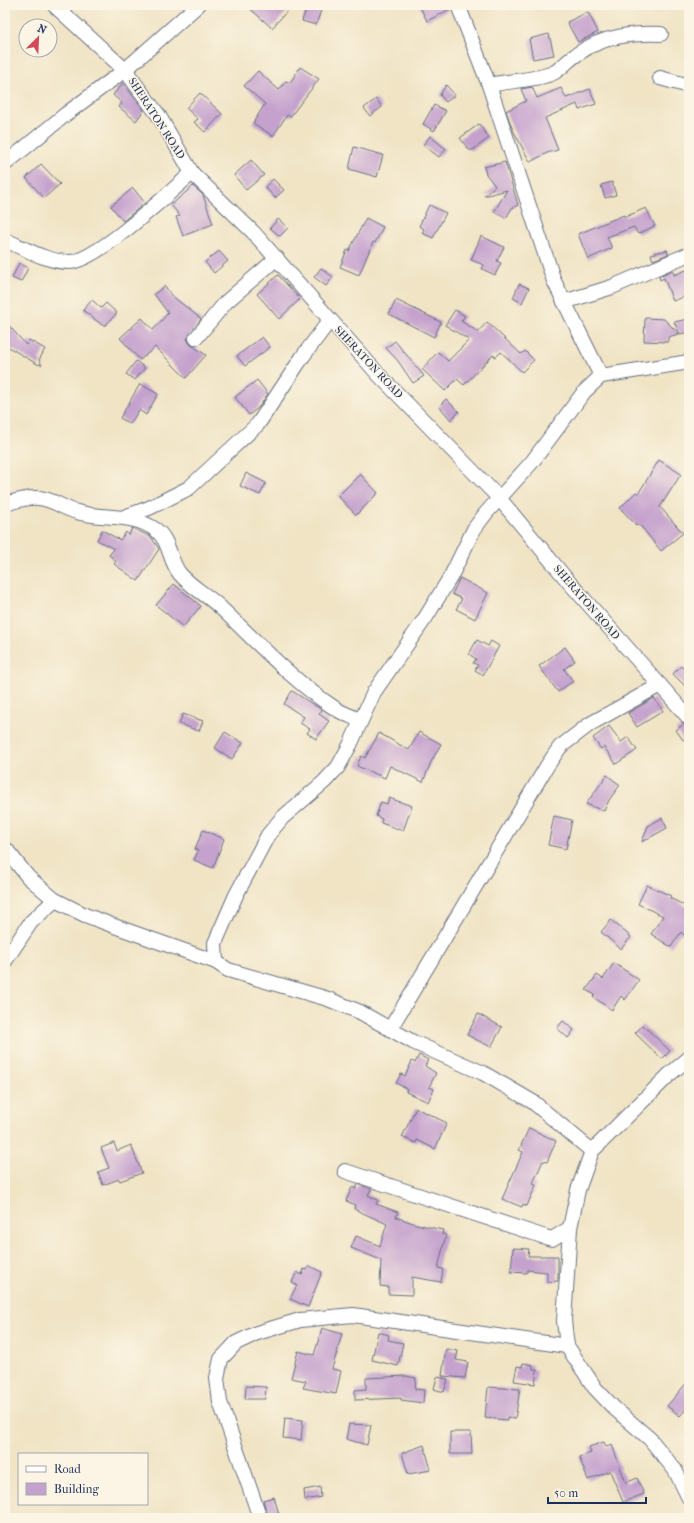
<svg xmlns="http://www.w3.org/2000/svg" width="694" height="1523" font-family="'IM FELL French Canon',serif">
<rect width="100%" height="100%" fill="#fcf5e5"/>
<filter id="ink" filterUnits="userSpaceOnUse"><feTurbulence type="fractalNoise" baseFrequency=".025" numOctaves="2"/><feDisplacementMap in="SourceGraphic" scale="8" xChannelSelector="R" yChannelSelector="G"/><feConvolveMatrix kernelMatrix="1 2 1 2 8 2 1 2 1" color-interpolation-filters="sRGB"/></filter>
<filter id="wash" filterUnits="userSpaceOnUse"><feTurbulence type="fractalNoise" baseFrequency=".012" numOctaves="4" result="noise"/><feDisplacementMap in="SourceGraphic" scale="16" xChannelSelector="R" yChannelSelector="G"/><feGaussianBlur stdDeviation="0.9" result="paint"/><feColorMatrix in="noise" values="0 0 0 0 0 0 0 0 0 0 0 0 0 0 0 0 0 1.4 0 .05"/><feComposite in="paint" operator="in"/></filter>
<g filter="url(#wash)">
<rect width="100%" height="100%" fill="#f0e4c5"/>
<g id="blocks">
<g fill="#c5a2ce">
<polygon points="246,5 283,5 288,10 272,28"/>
<polygon points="419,5 450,5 450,9 427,21"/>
<polygon points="307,6 321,10 316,25 302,21"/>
<polygon points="588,12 598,32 578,42 567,22"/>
<polygon points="549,34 554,55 533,59 529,39"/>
<polygon points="300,67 319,79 290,117 287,115 273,136 253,123 265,104 244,86 258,71 279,90 286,81 290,83"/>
<polygon points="123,83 144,110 136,121 119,107 122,103 113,95"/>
<polygon points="446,85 455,95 446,102 440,95"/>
<polygon points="532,87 537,98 561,88 566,98 590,89 596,104 579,110 577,104 545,118 558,150 547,153 530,162 512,128 506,111 526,101 521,89"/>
<polygon points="200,93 222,114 205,132 194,122 198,119 186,108"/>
<polygon points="376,99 382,107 370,116 364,108"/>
<polygon points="434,105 446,111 434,131 423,124"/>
<polygon points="479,124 489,138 473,150 469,150 460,138"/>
<polygon points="430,136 446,149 439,157 423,145"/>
<polygon points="354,147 383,155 377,177 349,169"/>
<polygon points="251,160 264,175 246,190 234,175"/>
<polygon points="505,162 518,205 512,208 506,218 494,212 507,190 484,196 495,186 486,174 484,167"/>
<polygon points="41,164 60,184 44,198 26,178"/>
<polygon points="273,179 284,190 275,198 265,187"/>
<polygon points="612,182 616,195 605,198 601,185"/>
<polygon points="193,186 203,195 213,224 183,236 176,217 180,216 171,205"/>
<polygon points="133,188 145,203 123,221 111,206"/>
<polygon points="429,205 446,213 433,238 422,233 424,229 419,226"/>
<polygon points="646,208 655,226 638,234 634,227 607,237 612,248 588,259 578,234 624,215 625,217"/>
<polygon points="366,218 383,227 375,243 373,242 359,275 340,267 347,250 349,251"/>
<polygon points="278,219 288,228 280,236 270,228"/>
<polygon points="481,236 504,247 497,261 501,263 495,275 482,269 484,265 471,260"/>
<polygon points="667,250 668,254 653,260 651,254"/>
<polygon points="219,251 228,261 214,273 205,262"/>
<polygon points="19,263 28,268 21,282 12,278"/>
<polygon points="321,268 333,277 326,286 314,277"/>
<polygon points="673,270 674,275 686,270 689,277 689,295 673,301 664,278 660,280 659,276"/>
<polygon points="278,275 300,299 279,319 257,294"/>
<polygon points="519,284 529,288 522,303 513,298"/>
<polygon points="165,286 171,295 201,319 187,339 190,344 206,355 186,378 155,347 140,360 120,338 142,318 153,330 168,313 154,294"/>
<polygon points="92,300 101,308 106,303 117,313 106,325 102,325 83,310"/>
<polygon points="396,300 441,322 434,337 389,314"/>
<polygon points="455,310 465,316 461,321 478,332 487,322 521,354 525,351 534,360 522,372 501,352 496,357 493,355 464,385 457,379 445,391 422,369 438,352 448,361 469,340 445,325"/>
<polygon points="645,318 664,319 679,334 668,337 668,342 644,341"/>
<polygon points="689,319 689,332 680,334 674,322"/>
<polygon points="5,321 26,345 29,340 45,349 39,360 42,365 37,364 5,345"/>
<polygon points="262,337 270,347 245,366 237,356"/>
<polygon points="395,341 424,376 413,383 398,361 386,348"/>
<polygon points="136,361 145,368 135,380 126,374"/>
<polygon points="257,380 268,394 259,407 249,415 235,397"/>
<polygon points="140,384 158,394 146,415 139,410 130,424 120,418"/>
<polygon points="446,399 459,412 451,420 439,406"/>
<polygon points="659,460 681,474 660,507 683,533 661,551 639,524 637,526 620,508 636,492 638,494"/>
<polygon points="246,473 266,483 260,495 240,486"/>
<polygon points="360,474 378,493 356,515 338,496"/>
<polygon points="132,528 151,537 159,549 138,581 114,564 116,561 109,555 114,549 97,540 102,530 120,540 126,532 129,535"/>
<polygon points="460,578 488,593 475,619 456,609 462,599 452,594"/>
<polygon points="174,584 201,606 183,627 156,605"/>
<polygon points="477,640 488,646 491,641 499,646 483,675 475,670 478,665 473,663 476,659 469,654"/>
<polygon points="565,647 575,661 564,669 573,681 558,692 539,666"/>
<polygon points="681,666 689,674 689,690 673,674"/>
<polygon points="292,691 322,710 319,714 329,721 316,739 307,733 310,729 300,723 304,717 284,704"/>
<polygon points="654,698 663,711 637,727 628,713"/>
<polygon points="183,714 203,721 199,731 179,724"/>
<polygon points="684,724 689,731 689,735 683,740 676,730"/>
<polygon points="609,726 621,742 628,737 637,750 616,764 604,747 601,749 593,738"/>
<polygon points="225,732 243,743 232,759 215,748"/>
<polygon points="419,732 441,744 431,762 423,782 390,766 385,778 357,766 361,756 365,758 379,733 409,750"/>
<polygon points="607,775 620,785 609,800 604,811 586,804"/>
<polygon points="389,798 412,806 403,831 381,823 382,819 376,816 381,802 387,804"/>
<polygon points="554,816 572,820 566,849 548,845"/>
<polygon points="662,818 667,828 642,842 648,826"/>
<polygon points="203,830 224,839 213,868 194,860 198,851 195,849"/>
<polygon points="647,885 671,896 670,898 689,908 689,940 681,932 671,947 651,934 663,916 638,904"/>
<polygon points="611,920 631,937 621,949 601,932"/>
<polygon points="614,963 639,980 625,1000 621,996 612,1010 593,997 595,995 586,990 597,975 603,979"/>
<polygon points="478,1014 502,1027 491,1047 467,1035"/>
<polygon points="563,1021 574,1030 568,1038 557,1028"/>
<polygon points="643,1025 670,1051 662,1059 635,1033"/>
<polygon points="419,1055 428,1060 425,1066 436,1073 429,1087 434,1089 428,1102 406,1092 407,1089 396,1083 401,1074 405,1076 412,1061 415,1063"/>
<polygon points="416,1108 447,1123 435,1149 417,1140 416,1143 402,1137"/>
<polygon points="529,1128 556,1141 547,1162 543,1161 533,1183 536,1185 527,1206 523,1204 522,1207 502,1199 523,1152 519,1150"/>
<polygon points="114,1143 117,1151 131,1145 142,1173 120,1181 119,1179 103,1185 98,1172 109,1168 101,1148"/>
<polygon points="358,1184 371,1189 368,1195 378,1200 376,1204 398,1212 396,1217 416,1224 443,1230 442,1234 446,1235 438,1268 443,1269 441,1282 412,1277 412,1295 388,1294 388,1287 380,1286 381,1260 351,1248 356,1236 380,1246 387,1224 354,1209 355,1205 346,1201 352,1187 356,1189"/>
<polygon points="513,1248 529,1249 528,1256 558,1256 558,1281 547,1282 547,1272 527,1270 527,1273 511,1272"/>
<polygon points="309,1266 322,1272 308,1307 290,1299 297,1285 292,1282 297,1272 302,1275 304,1269 307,1270"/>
<polygon points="322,1328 342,1334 332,1369 341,1371 336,1394 303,1388 306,1381 291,1378 298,1351 314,1355"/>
<polygon points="378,1332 389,1335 388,1340 403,1343 398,1366 372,1360"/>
<polygon points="446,1349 458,1351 456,1360 468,1362 465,1378 442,1376"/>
<polygon points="523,1363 533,1365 533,1369 537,1370 535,1384 514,1381 517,1366 522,1367"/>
<polygon points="406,1376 416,1378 415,1389 424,1390 423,1403 401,1400 401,1398 355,1400 355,1390 366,1389 366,1378"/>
<polygon points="437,1377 448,1379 444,1392 434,1389"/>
<polygon points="689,1380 689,1406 680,1416 667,1406"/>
<polygon points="246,1386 266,1387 265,1399 245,1399"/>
<polygon points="488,1387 520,1389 515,1419 507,1417 507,1420 485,1418"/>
<polygon points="285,1418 303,1420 301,1440 283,1438"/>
<polygon points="349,1424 371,1425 367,1445 346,1439"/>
<polygon points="450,1432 471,1432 472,1454 450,1454"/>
<polygon points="604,1442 606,1447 612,1445 626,1483 637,1478 644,1494 623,1502 610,1471 588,1480 579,1457 591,1453 589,1447"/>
<polygon points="424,1445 431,1470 408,1474 402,1453"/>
<polygon points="320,1487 321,1497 305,1500 304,1490"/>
<polygon points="274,1497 279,1514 268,1518 263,1500"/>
</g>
</g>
</g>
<g filter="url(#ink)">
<use href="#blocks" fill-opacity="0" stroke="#666e82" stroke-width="1"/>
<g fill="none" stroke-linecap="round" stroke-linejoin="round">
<g stroke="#666e82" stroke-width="16">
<g id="street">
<polyline points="54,5 125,70 159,116 192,173 253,232 378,374 499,498 568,581 689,718"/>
<polyline points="458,5 489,85 554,281 601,376"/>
<polyline points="660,78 689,86"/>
<path d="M489,85C506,81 540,80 555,72C563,67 570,58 579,53C603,36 632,33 661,34"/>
<polyline points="5,164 66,114 125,70 198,5"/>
<path d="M5,240C24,248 47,262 69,262C96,262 169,193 192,173"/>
<polyline points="564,302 612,287 689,254"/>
<polyline points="196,338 226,302 277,258"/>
<path d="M5,504C15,501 27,497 38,498C51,498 64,509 77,512C103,520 131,512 156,530C170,540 169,561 180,574C192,588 209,596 222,609C258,643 292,680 333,707C341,713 351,716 360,720"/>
<polyline points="124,517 149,508 189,488 258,424 303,356 330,320"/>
<polyline points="5,848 28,877 55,900 85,915 117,927 216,962"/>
<polyline points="5,961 31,922 55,900"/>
<polyline points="390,1029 547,766 560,747 590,724 660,685"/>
<polyline points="689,1058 670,1074 592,1151 578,1190 570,1228 564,1321 567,1346 595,1388 614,1408 650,1439 675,1470 689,1498"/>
<polyline points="592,1151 533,1102 483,1073 413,1042 360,1012 328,999 228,970 216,962 215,943 236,895 268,835 282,818 324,782 338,767 350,745 374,692 426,617 451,576 474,529 486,513 532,462 584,392 601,376 689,362"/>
<polyline points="345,1171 545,1237 552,1239 570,1228"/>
<polyline points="260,1518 220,1402 217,1378 221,1359 236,1343 257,1333 300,1320 353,1315 567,1346"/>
</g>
</g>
<use href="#street" stroke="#fff" stroke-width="14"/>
</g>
</g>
<g text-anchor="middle" stroke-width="3" stroke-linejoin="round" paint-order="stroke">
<g font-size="11" fill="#1b2f5e" stroke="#fcf5e5">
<text transform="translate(157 118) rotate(57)" y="4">SHERATON ROAD</text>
<text transform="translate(369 362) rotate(47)" y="4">SHERATON ROAD</text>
<text transform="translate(587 602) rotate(49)" y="4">SHERATON ROAD</text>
</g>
</g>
<rect width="694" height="1523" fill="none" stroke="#fcf5e5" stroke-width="20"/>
<rect x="18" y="1453" width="130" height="52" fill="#fcf5e5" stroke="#a2a6af"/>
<rect x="26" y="1466" width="20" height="6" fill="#ffffff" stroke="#a2a6af"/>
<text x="54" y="1473" font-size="12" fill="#1b2f5e">Road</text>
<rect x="26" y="1483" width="20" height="12" fill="#c5a2ce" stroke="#a2a6af"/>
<text x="54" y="1493" font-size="12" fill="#1b2f5e">Building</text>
<g transform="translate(38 38) rotate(24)"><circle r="19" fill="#fcf5e5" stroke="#a2a6af"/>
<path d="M0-3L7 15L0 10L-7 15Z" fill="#d1495b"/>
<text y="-6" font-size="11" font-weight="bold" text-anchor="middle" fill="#1b2f5e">N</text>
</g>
<path d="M548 1497v6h98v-6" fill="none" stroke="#1b2f5e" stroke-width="2"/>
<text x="554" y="1497" font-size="12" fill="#1b2f5e" stroke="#fcf5e5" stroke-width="3" paint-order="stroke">50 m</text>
</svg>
